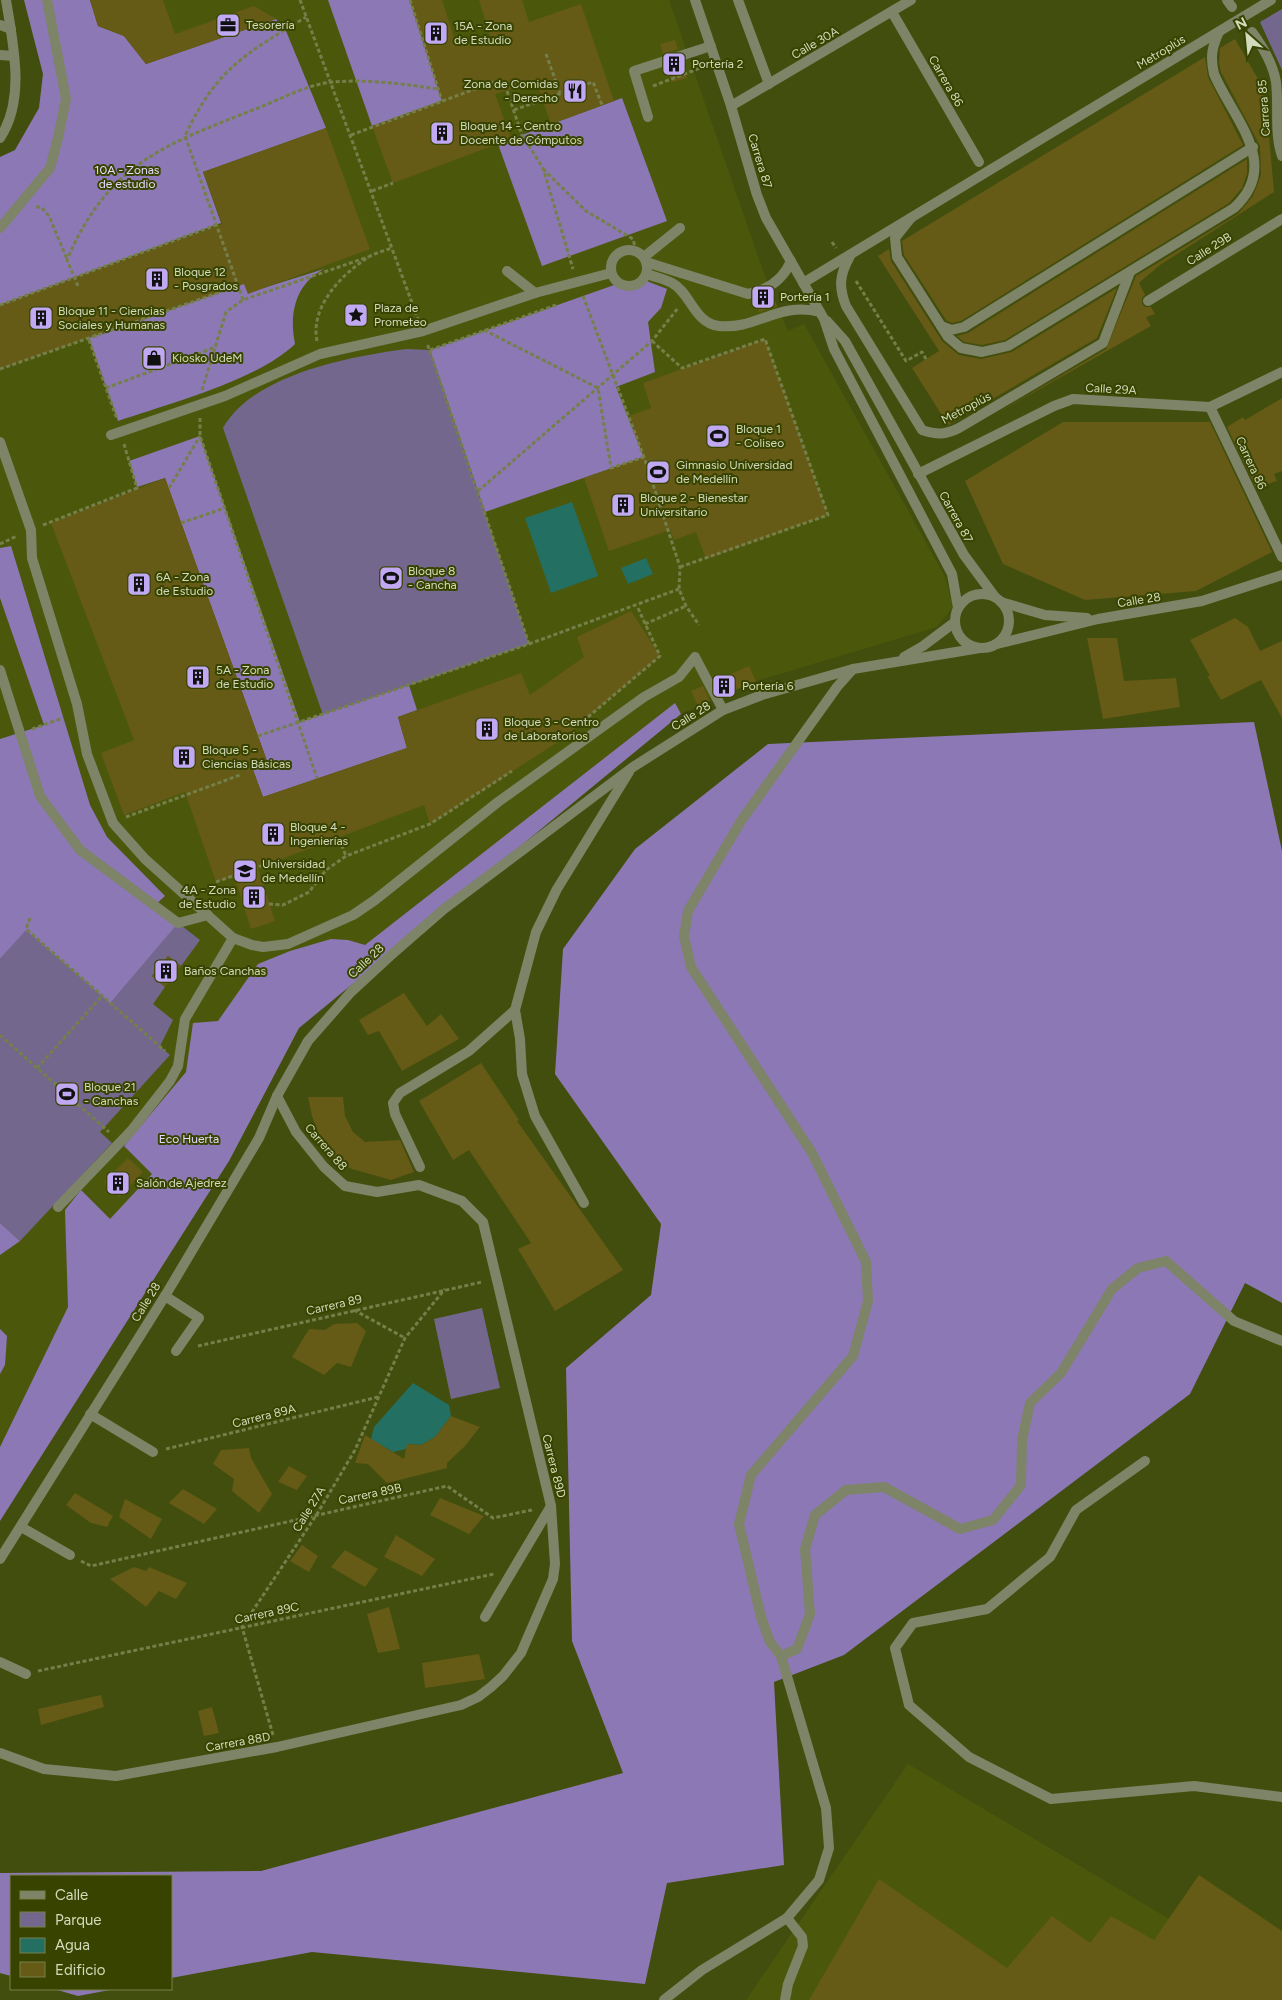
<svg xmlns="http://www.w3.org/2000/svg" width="1282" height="2000" font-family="Figtree,sans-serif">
<rect width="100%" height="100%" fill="#424e0d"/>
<g fill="#4b580c">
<polygon points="24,0 669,0 767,282 788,331 804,324 945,577 953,607 937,627 756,681 681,714 299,1028 229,1161 0,1521 0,157 15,150 39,108 43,74"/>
<polygon points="908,1764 1282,1986 1282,2000 746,2000"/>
</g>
<g fill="#74678e">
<polygon points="1282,9 1282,70 1260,22"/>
<path d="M407,349L430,350L529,644L323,715L223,428C253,374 352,356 407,349Z"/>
<polygon points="178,923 200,940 181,966 168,956 152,976 165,987 153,1004 173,1020 160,1046 170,1055 100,1132 112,1143 20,1241 0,1223 0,959 26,929"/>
<polygon points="482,1308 500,1388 451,1399 434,1319"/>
</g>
<g fill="#8d78b6">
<polygon points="24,0 90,0 98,26 124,36 146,64 276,19 286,31 326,128 203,172 221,223 0,305 0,157 15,150 39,108 43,74"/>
<polygon points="328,0 410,0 442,101 372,126"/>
<polygon points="622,98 667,221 542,266 498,144"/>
<path d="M324,269C295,284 289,314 295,344C258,380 168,404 118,421L86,330L99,325L103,334L244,283L248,293Z"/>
<polygon points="644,280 667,289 661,308 648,322 655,372 616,387 644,457 485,512 430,350 617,284 628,288"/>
<polygon points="200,436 300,722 409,685 417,710 398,717 407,748 263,797 252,767 267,761 165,478 137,487 129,461"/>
<polygon points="11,546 90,805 107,837 165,896 155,905 178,923 110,1003 26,930 0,959 0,739 44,725 0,598 0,548"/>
<polygon points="675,703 681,714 299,1028 229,1161 0,1521 0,1447 68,1307 65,1210 81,1190 110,1219 152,1174 124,1146 186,1072 193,1023 218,1021 258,964 290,951 331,939 348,940 365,945"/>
<polygon points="1254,722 1282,851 1282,1303 1245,1283 1190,1394 844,1655 774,1682 784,1865 667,1883 645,1984 312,1952 171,1978 171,1876 11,1876 11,1976 0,1973 0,1873 261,1871 623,1773 572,1641 566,1368 651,1295 661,1224 555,1074 563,949 635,849 768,744"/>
<polygon points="0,1223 20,1241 0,1255"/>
<polygon points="0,1329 7,1336 5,1365 0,1374"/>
<polygon points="54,1989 115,1989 78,1996"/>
</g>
<g fill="#236f62">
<polygon points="572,502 598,576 551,593 525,518"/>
<polygon points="646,558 653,574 628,584 621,568"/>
<polygon points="413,1383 449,1405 451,1416 435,1437 421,1445 408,1444 406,1449 393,1452 371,1439 374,1427"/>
</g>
<g fill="#655a16">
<polygon points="90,0 163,0 175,34 254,6 276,19 146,64 124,36 98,26"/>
<polygon points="410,0 442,0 457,46 490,36 479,0 522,0 529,22 581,4 614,101 551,124 536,81 495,94 511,139 393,183 372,126 442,101"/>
<polygon points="1235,39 1265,91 1274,192 1160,265 1139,283 1145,295 1142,298 1142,304 1145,307 1151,307 1155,314 1146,317 1151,326 994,415 1106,349 1136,276 1238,214 1253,196 1261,175 1260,146 1221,72 1219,62 1220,48"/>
<polygon points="675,40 678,49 663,54 660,44"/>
<polygon points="1205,57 1208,77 1243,145 961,321 952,323 946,320 904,255 902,241"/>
<polygon points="682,63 687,78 672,82 667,68"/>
<polygon points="326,128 370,249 248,294 244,284 0,369 0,305 222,224 203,172"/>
<polygon points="1247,159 1247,174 1242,188 1229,203 1005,340 982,345 964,342 957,336 968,333"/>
<polygon points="889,249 891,261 942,341 959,355 981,359 1012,352 1117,288 1097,338 948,425 912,368 939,351 878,256"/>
<polygon points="772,293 777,306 759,312 754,300"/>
<polygon points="765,339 828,515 706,559 696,532 674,540 670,530 609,551 584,478 644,457 629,416 651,408 643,383"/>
<polygon points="1282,398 1282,471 1274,474 1277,481 1256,488 1227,427 1243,417 1245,420"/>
<polygon points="1063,422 1210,422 1272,552 1196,591 1085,600 1003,564 965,481"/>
<polygon points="165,478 267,761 252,767 263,797 407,748 398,717 521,673 530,695 584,657 577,637 631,611 660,656 558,742 430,824 424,805 258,868 275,921 251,929 234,876 216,882 185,792 124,815 101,753 134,740 51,523"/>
<polygon points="1235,618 1248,627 1260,651 1282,641 1282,718 1261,680 1221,700 1207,676 1210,676 1190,640"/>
<polygon points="1087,638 1117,638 1124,681 1176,678 1180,707 1103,719"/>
<polygon points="749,666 756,681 723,695 715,681"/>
<polygon points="703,686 710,701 698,706 691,691"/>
<polygon points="168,956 181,966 165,987 152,976"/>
<polygon points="404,993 427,1026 441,1014 459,1039 402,1071 379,1031 368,1035 359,1020"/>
<polygon points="481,1063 519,1120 517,1121 623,1270 555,1311 518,1249 531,1243 469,1150 453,1160 419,1101"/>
<polygon points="308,1097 343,1097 345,1116 353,1132 365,1142 400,1140 414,1172 391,1180 352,1169 327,1156 312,1116"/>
<polygon points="128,1158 143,1172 119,1197 104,1182"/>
<polygon points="357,1323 366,1331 351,1367 337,1363 324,1375 292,1357 309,1329 325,1330 334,1324"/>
<polygon points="451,1416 480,1427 465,1446 447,1463 447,1468 387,1483 368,1464 355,1463 365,1435 404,1459 407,1444 421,1445 435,1437"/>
<polygon points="249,1448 251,1458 272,1494 259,1513 232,1491 234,1479 213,1464 221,1450"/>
<polygon points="289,1466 307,1476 297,1490 278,1482"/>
<polygon points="183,1489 217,1509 204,1524 169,1503"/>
<polygon points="75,1493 113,1516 107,1527 91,1523 66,1505"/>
<polygon points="440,1498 484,1516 469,1534 430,1515"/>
<polygon points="125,1499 162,1519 151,1539 119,1517"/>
<polygon points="396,1535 435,1559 422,1576 384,1557"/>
<polygon points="302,1545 318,1556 309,1572 290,1561"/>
<polygon points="345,1550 378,1569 365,1587 331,1567"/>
<polygon points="134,1567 146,1571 149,1567 187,1583 176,1599 159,1591 146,1607 110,1579"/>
<polygon points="389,1607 400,1649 378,1653 367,1614"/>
<polygon points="479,1654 485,1679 425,1688 422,1663"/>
<polygon points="101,1695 104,1707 41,1725 38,1709"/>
<polygon points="212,1707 219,1733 204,1736 198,1711"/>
<polygon points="1199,1875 1282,1931 1282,2000 809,2000 879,1879 1007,1968 1052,1916 1090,1943 1111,1916 1154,1940"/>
</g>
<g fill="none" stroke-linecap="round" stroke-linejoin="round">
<g stroke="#747f49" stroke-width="3" stroke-dasharray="4 2.5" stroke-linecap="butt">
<polyline points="300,0 418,319"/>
<polyline points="410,0 442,101"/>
<polyline points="546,54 560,93"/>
<polyline points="653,86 703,67"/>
<polyline points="507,91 522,135 543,168 573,269"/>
<polyline points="514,110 593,82 602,105"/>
<polyline points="351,135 494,82"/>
<polyline points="543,169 586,211 633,239 635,247"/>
<polyline points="372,191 393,183"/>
<polyline points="36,207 41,207 49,216 67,259"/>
<polyline points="832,242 836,248"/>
<polyline points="856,281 906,361 922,352 926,359"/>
<path d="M78,286L67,260C108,163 166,144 258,108C281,99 308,84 333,82C368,79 404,84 438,89"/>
<polyline points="583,296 644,457 680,567 679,589 686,606 699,625"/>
<path d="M243,300L185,136C216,69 245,54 306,17"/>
<polyline points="0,305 216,225"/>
<polyline points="92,328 96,337"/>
<polyline points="484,330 598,388 611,468 644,457"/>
<polyline points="89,340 117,419"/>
<path d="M317,341C310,307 341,275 367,258C374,253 384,251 392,248"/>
<polyline points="652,341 682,368 765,339 828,515 680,567"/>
<polyline points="430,350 556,305"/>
<polyline points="0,369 238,286"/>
<polyline points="106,388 216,347"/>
<polyline points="202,390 226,312 243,300 368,257"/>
<polyline points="200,418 200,436 317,778"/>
<polyline points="169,488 200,436"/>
<polyline points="478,491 652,341 678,308"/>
<polyline points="181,523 225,508"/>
<polyline points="43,525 137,488 124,444"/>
<polyline points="0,544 17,536"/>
<polyline points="645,624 686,606"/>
<polyline points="529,644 679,589"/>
<polyline points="588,717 660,656 637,606"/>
<polyline points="32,729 63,718"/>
<polyline points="258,736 529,644 427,343"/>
<polyline points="126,817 240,775"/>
<polyline points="339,839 346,856"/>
<polyline points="216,882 269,863"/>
<polyline points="269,904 283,905 309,892 326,870 346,856 430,824 512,771"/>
<polyline points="30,918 26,929 165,1051"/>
<polyline points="0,1035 109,1132"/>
<polyline points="37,1068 102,996"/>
<polyline points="354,1310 405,1338"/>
<polyline points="198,1346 482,1282"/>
<polyline points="166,1449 378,1397"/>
<polyline points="81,1561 91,1566 447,1486 493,1518 532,1510"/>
<polyline points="38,1671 494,1574"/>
<polyline points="273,1735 242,1627 317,1514 355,1450 405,1338 445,1289"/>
</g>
<g stroke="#7d8468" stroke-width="10">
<polyline points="0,25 11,29"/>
<polyline points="648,117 634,71 711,46"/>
<path d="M911,218L895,238L897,257L948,337L961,348L982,352L1008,346L1234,208C1282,164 1233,119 1214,74C1210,57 1212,47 1219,32"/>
<polyline points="0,228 50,168 58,138 66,99 47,0"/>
<circle cx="629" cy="268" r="18"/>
<path d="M850,256C840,274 838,286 846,306L922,430C937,435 945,435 959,428L1103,343L1130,272"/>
<polyline points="644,257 680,228"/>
<path d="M646,262L748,294C768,290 783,280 791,261"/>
<polyline points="507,271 535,293 611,273"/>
<path d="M647,274C655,277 665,279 672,283C690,292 694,323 719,326C757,330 778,301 820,312"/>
<polyline points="803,283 1271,0"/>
<polyline points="941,326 951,330 964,327 1253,147"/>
<polyline points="0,442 31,530 32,558 77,704 87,754 113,823 145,859 233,938 252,945 263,947 288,944 353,915 375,900 498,802 644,697 679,677 695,657 723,710"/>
<polyline points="0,670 40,796 80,850 178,923 208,915"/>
<polyline points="58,1207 131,1131 170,1081 178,1066 185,1019 233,938"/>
<polyline points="165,1296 199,1318 176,1351"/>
<polyline points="90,1414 153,1452"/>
<polyline points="1145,1461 1076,1510 1050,1557 987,1609 913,1623 895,1648 909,1705 969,1757 1051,1799 1194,1786 1282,1797"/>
<polyline points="21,1527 70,1555"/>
<polyline points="485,1617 551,1506"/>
<polyline points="0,1662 26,1674"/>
<polyline points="664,2000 702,1970 787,1918 819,1880 829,1848 826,1808 781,1656"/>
<polyline points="785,2000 788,1984 803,1946 802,1937 787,1918"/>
</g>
<g stroke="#7d8468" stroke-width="10">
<polyline points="738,0 769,84"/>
<polyline points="1227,0 1232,7"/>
<polyline points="892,12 979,162"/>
<path d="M1252,32C1263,47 1273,63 1276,82C1279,106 1274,133 1282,156"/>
<polyline points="0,55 14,56"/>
<polyline points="1148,301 1282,219"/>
<polyline points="1210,407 1282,557"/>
<polyline points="111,435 225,396 320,354 423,331 535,293"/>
<polyline points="1001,602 1045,615 1087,618"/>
<polyline points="997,644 1098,619 1202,601 1282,575"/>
<polyline points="904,657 923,646 955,622"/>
<polyline points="853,669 837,687 741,821 688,911 684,936 691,967 812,1153 866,1262 868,1301 853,1356 751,1475 739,1524 761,1617 770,1642 781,1656 797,1649 810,1614 805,1549 815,1515 846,1490 884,1487 960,1529 993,1520 1021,1485 1022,1440 1030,1403 1061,1373 1112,1289 1138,1268 1166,1261 1234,1321 1282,1341"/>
<polyline points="420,1167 395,1114 393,1103 400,1093 469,1051 515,1010"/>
<polyline points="584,1203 535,1116 522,1074 520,1039 515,1010 536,932 557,889 629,772"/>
<polyline points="0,1559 165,1296 259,1138 277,1096 308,1041 351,992 390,956 444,909 633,767 723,710 762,695 853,669 980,648"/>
<polyline points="0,1753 44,1769 116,1776 277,1747 461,1705 478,1697 491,1687 503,1676 521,1653 553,1579 555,1564 551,1506 483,1222 462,1201 419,1185 377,1192 345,1186 324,1167 296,1132 277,1096"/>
</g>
<g stroke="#7d8468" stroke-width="10">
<polyline points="695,0 731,106 757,195 766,218 824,319 834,349 952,574 958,608"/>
<polyline points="731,106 911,0"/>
<path d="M0,138C26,99 13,44 6,0"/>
<polyline points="827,321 845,341 964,555 995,597"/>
<polyline points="918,474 1054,406 1073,399 1210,407 1282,372"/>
<circle cx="982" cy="621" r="27"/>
</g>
</g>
<defs>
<g id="office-square" transform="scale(1.25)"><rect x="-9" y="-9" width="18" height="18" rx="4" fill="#c1a8f3" stroke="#384300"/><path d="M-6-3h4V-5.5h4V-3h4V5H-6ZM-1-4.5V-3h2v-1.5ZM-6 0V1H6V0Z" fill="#111"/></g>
<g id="building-square" transform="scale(1.25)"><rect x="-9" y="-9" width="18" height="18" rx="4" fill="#c1a8f3" stroke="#384300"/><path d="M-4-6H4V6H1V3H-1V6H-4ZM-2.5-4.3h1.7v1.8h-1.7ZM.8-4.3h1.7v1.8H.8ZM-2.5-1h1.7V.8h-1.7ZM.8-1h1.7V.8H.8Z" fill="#111"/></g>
<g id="restaurant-square" transform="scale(1.25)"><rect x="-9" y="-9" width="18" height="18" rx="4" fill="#c1a8f3" stroke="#384300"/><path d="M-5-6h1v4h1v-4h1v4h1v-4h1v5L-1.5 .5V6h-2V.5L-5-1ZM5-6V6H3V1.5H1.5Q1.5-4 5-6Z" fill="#111"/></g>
<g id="sight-square" transform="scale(1.25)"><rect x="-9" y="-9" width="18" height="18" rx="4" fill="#c1a8f3" stroke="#384300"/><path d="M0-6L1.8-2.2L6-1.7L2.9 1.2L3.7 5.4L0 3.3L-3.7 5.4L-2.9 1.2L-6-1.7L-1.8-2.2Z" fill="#111"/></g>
<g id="shop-square" transform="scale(1.25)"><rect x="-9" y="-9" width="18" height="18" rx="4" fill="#c1a8f3" stroke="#384300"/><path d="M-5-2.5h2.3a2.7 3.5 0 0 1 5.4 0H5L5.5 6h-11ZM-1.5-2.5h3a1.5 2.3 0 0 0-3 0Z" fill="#111"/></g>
<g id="stadium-square" transform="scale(1.25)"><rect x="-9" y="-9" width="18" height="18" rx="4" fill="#c1a8f3" stroke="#384300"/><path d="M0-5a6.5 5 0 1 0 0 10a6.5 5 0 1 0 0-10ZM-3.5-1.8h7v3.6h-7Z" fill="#111"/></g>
<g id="university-square" transform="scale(1.25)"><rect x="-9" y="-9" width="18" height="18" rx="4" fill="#c1a8f3" stroke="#384300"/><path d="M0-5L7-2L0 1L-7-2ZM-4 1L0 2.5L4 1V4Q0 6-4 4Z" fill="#111"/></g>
</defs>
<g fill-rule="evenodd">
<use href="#office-square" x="228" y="25"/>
<use href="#building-square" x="436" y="33"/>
<use href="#building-square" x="674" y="64"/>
<use href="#restaurant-square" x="575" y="91"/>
<use href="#building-square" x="442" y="133"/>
<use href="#building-square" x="157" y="279"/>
<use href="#building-square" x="763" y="297"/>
<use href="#sight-square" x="356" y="315"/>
<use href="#building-square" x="41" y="318"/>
<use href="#shop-square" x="154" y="358"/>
<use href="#stadium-square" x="718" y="436"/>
<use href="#stadium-square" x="658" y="472"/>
<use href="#building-square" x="623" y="505"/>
<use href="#stadium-square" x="391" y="578"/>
<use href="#building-square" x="139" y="584"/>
<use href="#building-square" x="198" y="677"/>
<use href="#building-square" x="724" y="686"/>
<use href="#building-square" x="487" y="729"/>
<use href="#building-square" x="184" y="757"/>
<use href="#building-square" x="273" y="834"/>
<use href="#university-square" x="245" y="871"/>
<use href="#building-square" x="254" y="897"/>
<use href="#building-square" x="166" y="971"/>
<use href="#stadium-square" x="67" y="1094"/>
<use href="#building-square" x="118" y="1183"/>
</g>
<g text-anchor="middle" stroke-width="4" stroke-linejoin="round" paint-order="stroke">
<g font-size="12" fill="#d2dbbb" stroke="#384300" text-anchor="start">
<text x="246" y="29">Tesorería</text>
<text x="454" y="30">15A - Zona<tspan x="454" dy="14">de Estudio</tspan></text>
<text x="692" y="68">Portería 2</text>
<text x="558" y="88" text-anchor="end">Zona de Comidas<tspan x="558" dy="14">- Derecho</tspan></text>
<text x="460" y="130">Bloque 14 - Centro<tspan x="460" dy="14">Docente de Cómputos</tspan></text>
<text x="174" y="276">Bloque 12<tspan x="174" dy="14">- Posgrados</tspan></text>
<text x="780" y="301">Portería 1</text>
<text x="374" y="312">Plaza de<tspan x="374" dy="14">Prometeo</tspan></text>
<text x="58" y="315">Bloque 11 - Ciencias<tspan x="58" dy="14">Sociales y Humanas</tspan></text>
<text x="172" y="362">Kiosko UdeM</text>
<text x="736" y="433">Bloque 1<tspan x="736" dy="14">- Coliseo</tspan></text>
<text x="676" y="469">Gimnasio Universidad<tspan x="676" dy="14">de Medellín</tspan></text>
<text x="640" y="502">Bloque 2 - Bienestar<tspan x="640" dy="14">Universitario</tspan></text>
<text x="408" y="575">Bloque 8<tspan x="408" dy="14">- Cancha</tspan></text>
<text x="156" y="581">6A - Zona<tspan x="156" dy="14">de Estudio</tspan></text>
<text x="216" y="674">5A - Zona<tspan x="216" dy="14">de Estudio</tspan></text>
<text x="742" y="690">Portería 6</text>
<text x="504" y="726">Bloque 3 - Centro<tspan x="504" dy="14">de Laboratorios</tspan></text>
<text x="202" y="754">Bloque 5 -<tspan x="202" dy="14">Ciencias Básicas</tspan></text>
<text x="290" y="831">Bloque 4 -<tspan x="290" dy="14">Ingenierías</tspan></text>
<text x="262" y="868">Universidad<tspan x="262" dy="14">de Medellín</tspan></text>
<text x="236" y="894" text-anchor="end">4A - Zona<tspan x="236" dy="14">de Estudio</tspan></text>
<text x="184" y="975">Baños Canchas</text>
<text x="84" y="1091">Bloque 21<tspan x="84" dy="14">- Canchas</tspan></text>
<text x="136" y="1187">Salón de Ajedrez</text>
</g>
<g font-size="12" fill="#d2dbbb" stroke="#384300">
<text transform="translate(815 43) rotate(-30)" y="4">Calle 30A</text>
<text transform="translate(1161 52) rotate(-31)" y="4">Metroplús</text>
<text transform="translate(946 81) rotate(60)" y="4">Carrera 86</text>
<text transform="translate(1264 108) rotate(-94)" y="4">Carrera 85</text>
<text transform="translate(760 161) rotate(73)" y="4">Carrera 87</text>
<text transform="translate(1209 249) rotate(-32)" y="4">Calle 29B</text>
<text transform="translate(1111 389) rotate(3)" y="4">Calle 29A</text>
<text transform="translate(966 408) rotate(-28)" y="4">Metroplús</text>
<text transform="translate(1251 463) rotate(65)" y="4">Carrera 86</text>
<text transform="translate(956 517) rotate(61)" y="4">Carrera 87</text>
<text transform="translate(1139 600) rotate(-9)" y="4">Calle 28</text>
<text transform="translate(691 716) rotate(-32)" y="4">Calle 28</text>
<text transform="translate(366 961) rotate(-43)" y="4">Calle 28</text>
<text transform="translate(326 1147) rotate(49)" y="4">Carrera 88</text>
<text transform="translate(146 1302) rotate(-58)" y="4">Calle 28</text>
<text transform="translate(334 1305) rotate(-13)" y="4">Carrera 89</text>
<text transform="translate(264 1416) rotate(-14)" y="4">Carrera 89A</text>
<text transform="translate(554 1466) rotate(76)" y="4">Carrera 89D</text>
<text transform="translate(370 1494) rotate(-12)" y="4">Carrera 89B</text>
<text transform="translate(309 1509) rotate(-58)" y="4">Calle 27A</text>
<text transform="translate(267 1613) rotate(-12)" y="4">Carrera 89C</text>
<text transform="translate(238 1742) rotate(-10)" y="4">Carrera 88D</text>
</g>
<g font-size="12" fill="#e5dafe" stroke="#384300">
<text x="127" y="174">10A - Zonas<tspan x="127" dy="14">de estudio</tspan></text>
<text x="189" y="1143">Eco Huerta</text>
</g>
</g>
<rect x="10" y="1875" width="162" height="115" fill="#384300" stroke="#76804b"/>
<rect x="20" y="1891" width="25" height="8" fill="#7d8468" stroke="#76804b"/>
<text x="55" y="1900" font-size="15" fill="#d2dbbb">Calle</text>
<rect x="20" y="1912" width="25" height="15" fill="#74678e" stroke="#76804b"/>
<text x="55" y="1925" font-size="15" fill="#d2dbbb">Parque</text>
<rect x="20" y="1938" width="25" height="15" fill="#236f62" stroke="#76804b"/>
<text x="55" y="1950" font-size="15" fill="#d2dbbb">Agua</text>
<rect x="20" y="1962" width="25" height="15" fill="#655a16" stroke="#76804b"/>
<text x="55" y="1975" font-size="15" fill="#d2dbbb">Edificio</text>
<g transform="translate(1247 35) rotate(333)" stroke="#384300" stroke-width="4" paint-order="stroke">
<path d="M0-4L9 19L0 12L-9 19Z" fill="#d2dbbb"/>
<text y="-8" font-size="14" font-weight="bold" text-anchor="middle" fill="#d2dbbb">N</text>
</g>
</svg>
